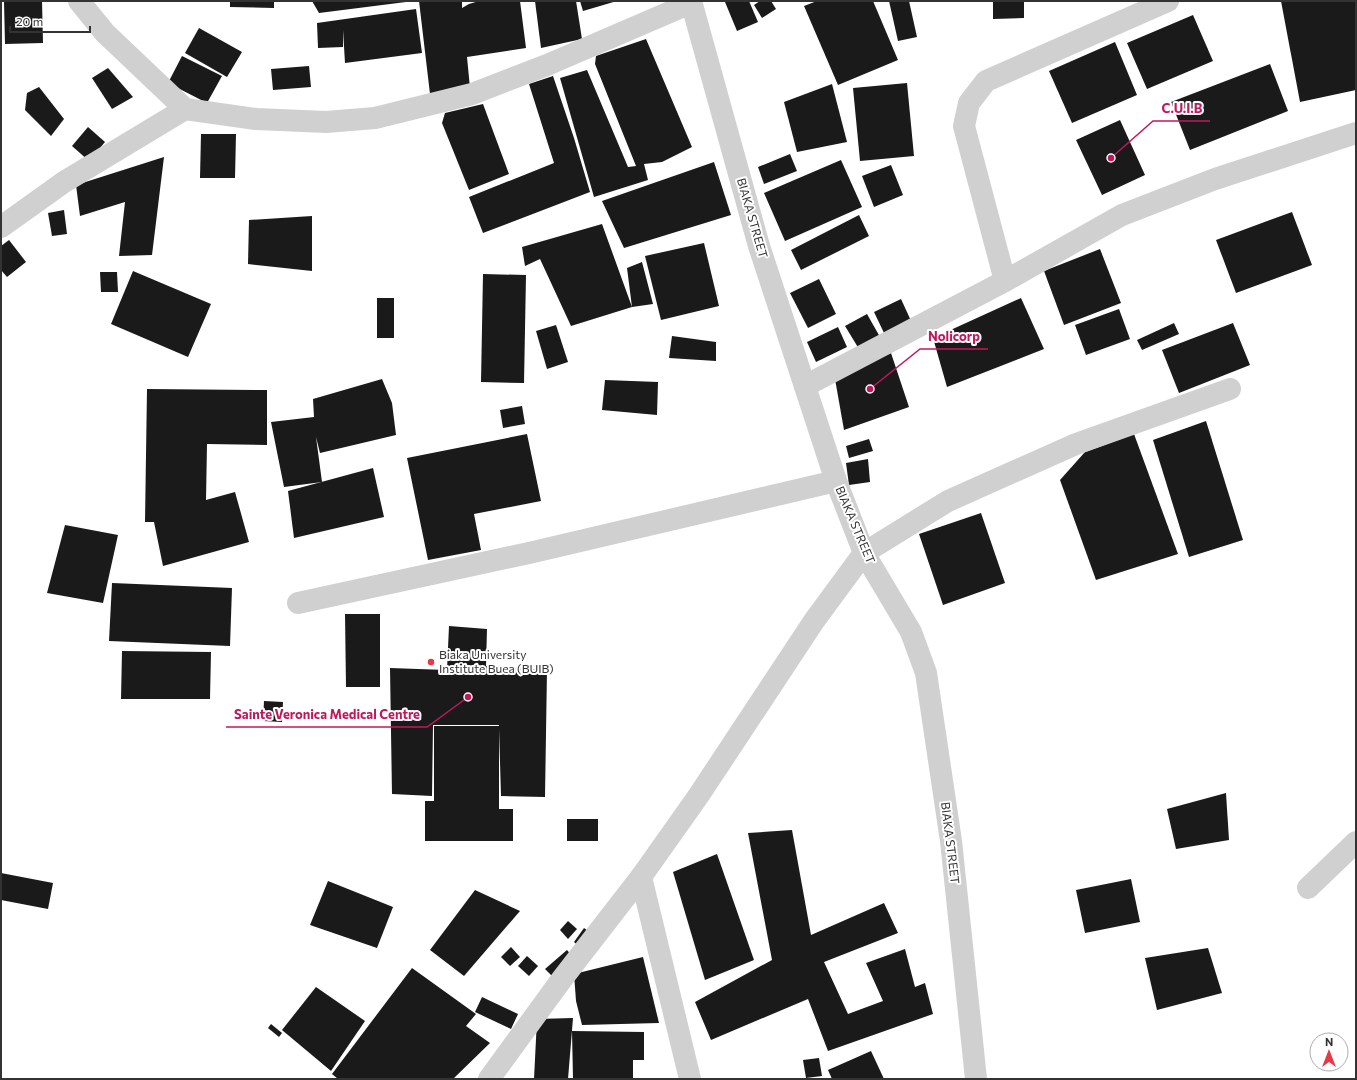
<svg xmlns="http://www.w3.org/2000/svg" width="1357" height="1080" font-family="Commissioner,sans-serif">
<rect width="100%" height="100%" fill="#fff"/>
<g fill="#1a1a1a">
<polygon points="4,1 42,1 43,43 5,44"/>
<polygon points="230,1 274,1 274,8 230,7"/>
<polygon points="312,1 406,1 406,2 319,13"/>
<polygon points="419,1 462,1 462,8 469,4 479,1 520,1 526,48 467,57 470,88 430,94"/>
<polygon points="535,1 576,1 582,39 541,48"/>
<polygon points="580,1 617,1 583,11"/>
<polygon points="729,1 749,1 758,22 737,31 725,2"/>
<polygon points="760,1 771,1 776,9 762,18 754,5"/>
<polygon points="817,1 873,1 898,60 838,85 804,6"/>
<polygon points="889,1 909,1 917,37 898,41"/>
<polygon points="993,1 1024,1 1024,18 993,19"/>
<polygon points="1281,1 1356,1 1356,90 1300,102"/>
<polygon points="416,9 422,53 345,63 343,30 343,47 318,48 317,23"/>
<polygon points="1193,15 1213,61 1147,89 1127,43"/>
<polygon points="199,28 242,52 227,77 185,53"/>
<polygon points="646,39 692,147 662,162 644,164 648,180 594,197 560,78 587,70 628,167 636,166 595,64 596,56"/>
<polygon points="1115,42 1137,95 1072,123 1049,71"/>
<polygon points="182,56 222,76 207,103 168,83"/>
<polygon points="1270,64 1288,111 1190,150 1171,102"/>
<polygon points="309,66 311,87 273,90 271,69"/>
<polygon points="108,68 133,97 112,109 92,78"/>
<polygon points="553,76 574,138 590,192 483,233 469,197 554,163 529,84"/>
<polygon points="907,83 914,156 860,161 853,88"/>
<polygon points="832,84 847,142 797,152 784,102"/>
<polygon points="39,87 64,119 51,136 25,110 27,93"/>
<polygon points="483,104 509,174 469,190 442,123 445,113"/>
<polygon points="1120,120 1145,175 1102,195 1076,140"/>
<polygon points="88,127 105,142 89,161 72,146"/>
<polygon points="201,134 236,134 235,178 200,178"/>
<polygon points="790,154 797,171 764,184 758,167"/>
<polygon points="164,157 152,255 119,256 125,202 80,216 76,185"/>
<polygon points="841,160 862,207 785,241 764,193"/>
<polygon points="714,162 731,215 624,248 602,201"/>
<polygon points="891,165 903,195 874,207 862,176"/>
<polygon points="64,210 67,234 52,236 48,213"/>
<polygon points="1292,212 1312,265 1236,293 1216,240"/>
<polygon points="859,215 869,236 801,270 791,250"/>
<polygon points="312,216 312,271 248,264 249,220"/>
<polygon points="602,224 632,307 627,268 642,262 653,304 632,307 571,326 540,259 525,266 522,247"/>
<polygon points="9,240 26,262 7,277 1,270 1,246"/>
<polygon points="704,243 719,306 661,320 645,256"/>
<polygon points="1100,249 1121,303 1064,325 1044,271"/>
<polygon points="133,271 211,304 188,357 111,324"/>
<polygon points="100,272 117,272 118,292 101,292"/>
<polygon points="483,274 526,275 524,383 481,382"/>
<polygon points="819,279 836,314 808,328 790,293"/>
<rect x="377" y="298" width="17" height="40"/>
<polygon points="1021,298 1044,349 947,387 933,338"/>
<polygon points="901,299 912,323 885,335 874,312"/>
<polygon points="1119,309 1130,339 1086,355 1075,325"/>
<polygon points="867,314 880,337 859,349 845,326"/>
<polygon points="1174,323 1179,334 1142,350 1137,340"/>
<polygon points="1233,323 1250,365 1179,393 1162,350"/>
<polygon points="556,325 568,362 547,369 536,331"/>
<polygon points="838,327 847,347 816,362 807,342"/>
<polygon points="672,336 716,342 716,361 669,358"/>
<polygon points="891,353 909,407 844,430 835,379"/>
<polygon points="382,379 392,403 396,435 320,453 316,437 322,482 284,487 271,422 314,417 313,399"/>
<polygon points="605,380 658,382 657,415 602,410"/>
<polygon points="147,389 267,390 267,445 207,444 206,500 235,492 249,542 163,566 154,522 145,522"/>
<polygon points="522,406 525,424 503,428 500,410"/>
<polygon points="1206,421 1243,540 1189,557 1153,440"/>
<polygon points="527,434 541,501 474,514 481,550 428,560 407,458"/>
<polygon points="1134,434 1178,554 1096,580 1060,480 1085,452"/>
<polygon points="869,439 873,451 849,458 846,446"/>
<polygon points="868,459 870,482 849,485 846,463"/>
<polygon points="373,468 384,517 294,538 288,491"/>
<polygon points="981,513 1005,583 943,605 919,534"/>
<polygon points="65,525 118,535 103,603 47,593"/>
<polygon points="112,583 232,588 230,646 109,641"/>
<polygon points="345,614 380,614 380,687 346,687"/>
<polygon points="449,626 487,629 486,666 547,670 545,797 501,796 499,729 499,809 513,809 513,841 425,841 425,801 434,801 434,726 499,726 499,725 433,725 432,796 392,794 390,668 447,670"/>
<polygon points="122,651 211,652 210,699 121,699"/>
<polygon points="264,701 283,702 282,722 263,721"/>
<polygon points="1226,793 1229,840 1176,849 1167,809"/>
<rect x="567" y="819" width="31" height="22"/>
<polygon points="792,830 811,935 884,903 898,933 824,962 848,1014 883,1001 866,963 905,949 915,987 925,983 933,1014 828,1051 808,999 711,1040 695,1002 772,960 748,833"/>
<polygon points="717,854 754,960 705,980 673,872"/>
<polygon points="1,873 53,883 48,909 1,900"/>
<polygon points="1131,879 1140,922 1085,933 1076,890"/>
<polygon points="328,881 393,907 377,948 310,925"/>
<polygon points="475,890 520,911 464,976 430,950"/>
<polygon points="568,921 577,929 568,939 560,930"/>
<polygon points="584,928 594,935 583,950 574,942"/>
<polygon points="511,947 520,957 510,966 501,957"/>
<polygon points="1208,948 1222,993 1157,1010 1145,958"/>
<polygon points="567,950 575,960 554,978 545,969"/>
<polygon points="527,956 538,966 529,976 518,966"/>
<polygon points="643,957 659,1023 582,1025 576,1001 574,974"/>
<polygon points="412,968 476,1014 466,1026 490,1043 453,1079 338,1079 332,1074"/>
<polygon points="316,987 365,1021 331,1071 282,1030"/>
<polygon points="482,997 518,1014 511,1029 475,1012"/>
<polygon points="573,1018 568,1079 534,1079 537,1019"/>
<polygon points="271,1024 282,1033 279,1037 268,1028"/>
<polygon points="572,1031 644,1032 644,1060 633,1060 633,1079 573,1079"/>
<polygon points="871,1051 884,1079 832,1079 828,1070"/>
<polygon points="819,1058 822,1076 806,1078 803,1060"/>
</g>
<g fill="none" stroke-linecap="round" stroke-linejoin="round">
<g stroke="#d0d0d0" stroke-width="22">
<polyline points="79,1 105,33 185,109 256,119 326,122 375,118 472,94 547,65 691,3"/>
<polyline points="691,1 759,246 836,481 864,553 911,632 926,673 951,841 976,1079"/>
<polyline points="1,227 64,182 185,109"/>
<polyline points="1005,281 964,126 969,103 986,81 1168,1"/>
<polyline points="805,386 1005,281 1122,215 1215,179 1356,133"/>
<polyline points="298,603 529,553 836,481"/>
<polyline points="641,877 690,1079"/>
<polyline points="1308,888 1356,842"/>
<polyline points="489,1079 562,979 641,877 699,795 814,621 864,553 948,501 1076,444 1230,389"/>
</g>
</g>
<circle fill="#e63946" stroke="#fff" stroke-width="1.5" cx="431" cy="662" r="4"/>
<g text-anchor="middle" stroke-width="4" stroke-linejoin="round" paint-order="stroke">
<g font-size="12" fill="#333" stroke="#fff">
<text transform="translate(752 218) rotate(74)" y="4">BIAKA STREET</text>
<text transform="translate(855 525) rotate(67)" y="4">BIAKA STREET</text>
<text transform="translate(950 843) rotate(83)" y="4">BIAKA STREET</text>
</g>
<g font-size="12" fill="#333" stroke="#fff" text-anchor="start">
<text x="439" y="659">Biaka University<tspan x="439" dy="14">Institute Buea (BUIB)</tspan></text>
</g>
</g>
<path fill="none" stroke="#c2185b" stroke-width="1.5" d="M1111 158L1153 121H1210M870 389L920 349H988M468 697L427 727H226"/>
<g fill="#c2185b" stroke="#fff" stroke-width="1.5">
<circle cx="1111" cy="158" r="4"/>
<circle cx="870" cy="389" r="4"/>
<circle cx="468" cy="697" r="4"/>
</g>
<g font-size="13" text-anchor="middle" font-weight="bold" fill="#c2185b" stroke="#fff" stroke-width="4" stroke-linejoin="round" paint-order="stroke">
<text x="1182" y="113">C.U.I.B</text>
<text x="954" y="341">Nolicorp</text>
<text x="327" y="719">Sainte Veronica Medical Centre</text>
</g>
<rect width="1357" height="1080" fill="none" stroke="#333333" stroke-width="4"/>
<g transform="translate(1329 1052)"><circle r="19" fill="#ffffff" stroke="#adadad"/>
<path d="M0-3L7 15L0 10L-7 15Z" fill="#e63946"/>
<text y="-6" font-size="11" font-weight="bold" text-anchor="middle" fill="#333333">N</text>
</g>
<path d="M10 26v6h80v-6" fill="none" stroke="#333333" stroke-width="2"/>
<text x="16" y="26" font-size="12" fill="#333333" stroke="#ffffff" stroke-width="3" paint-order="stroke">20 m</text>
</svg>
